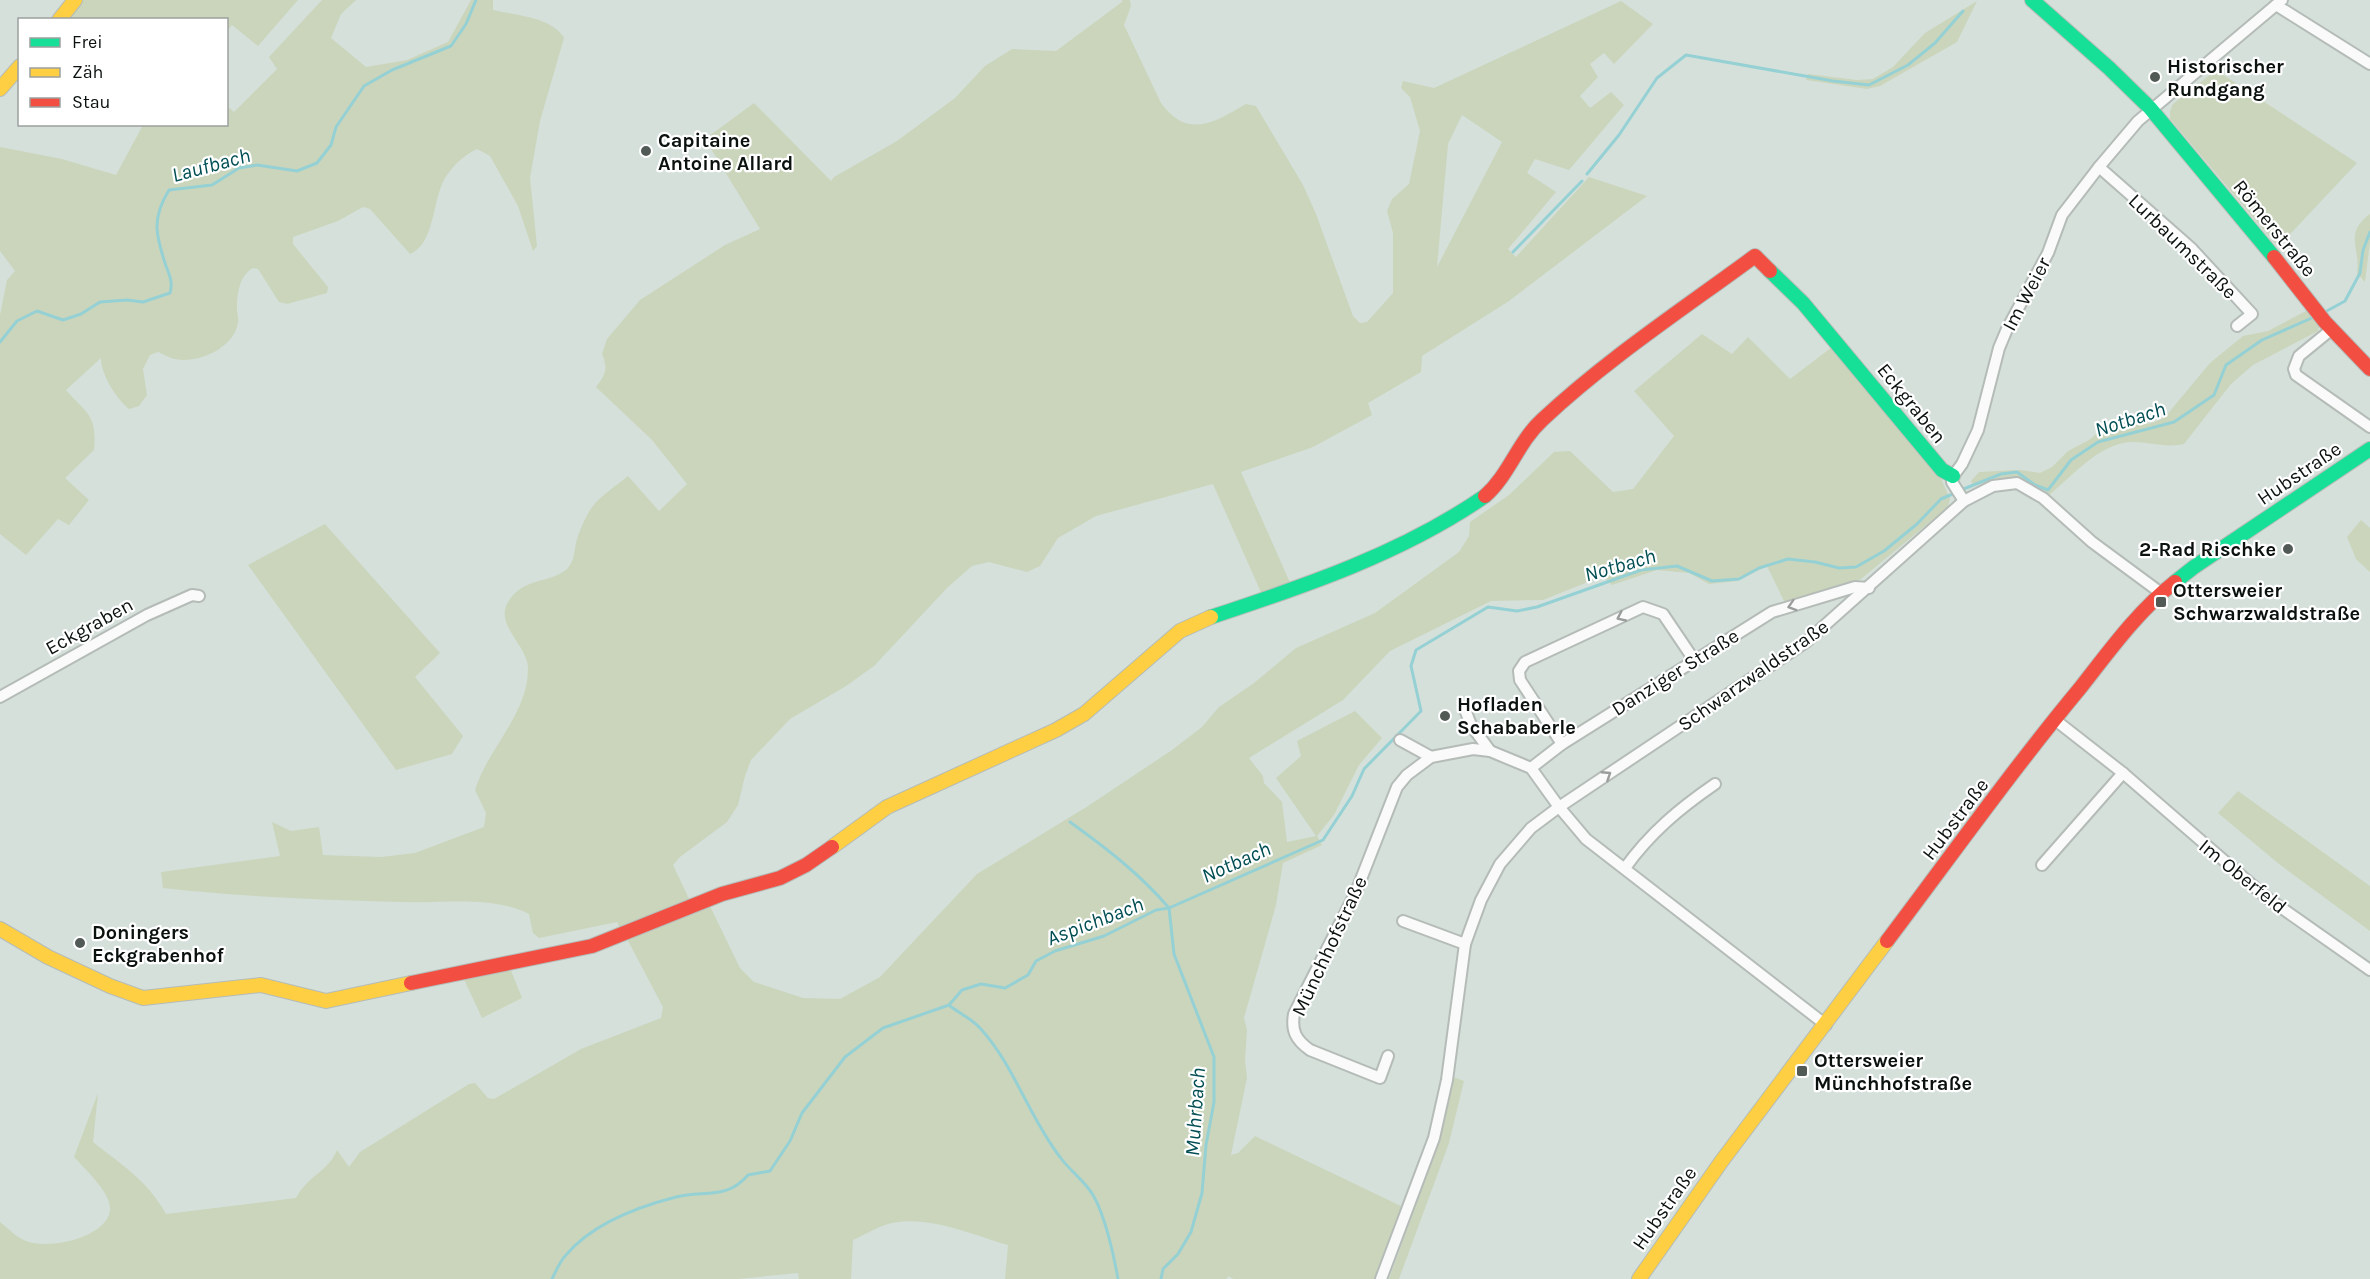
<svg xmlns="http://www.w3.org/2000/svg" width="2370" height="1279" font-family="Karla,sans-serif">
<rect width="100%" height="100%" fill="#d5e0da"/>
<g fill="#cbd5bc" fill-rule="evenodd">
<polygon points="81,0 298,0 258,46 232,25 227,31 226,20 65,20"/>
<path d="M322,0H356L341,14L331,38L366,67L407,60L448,42L471,0H493V10C514,15 553,17 564,38L540,121L530,178L537,246L533,251L518,206L490,156L477,149C462,156 449,169 442,184C433,205 433,245 410,254L370,209L363,207L338,221L293,237V244L328,287L327,293L287,304L279,302L258,269L253,268C239,276 237,294 237,309C237,313 239,319 238,323C234,348 198,364 175,359C169,358 163,354 158,352L150,355L143,369L147,395L139,406L129,409C116,398 101,375 101,358L66,390C87,414 97,414 94,450L65,478L89,500L69,525L58,519L26,555L0,534V315L7,280L15,271L0,251V147L62,159L116,175L143,125L226,124L227,106L234,112L277,69L269,57Z"/>
<path d="M1122,0H1130L1131,6L1124,25L1161,103C1188,140 1215,122 1246,104L1256,106L1303,185L1316,214L1353,316L1360,323L1367,322L1393,293V233L1387,211L1392,199L1409,184L1420,131L1410,97L1401,88L1403,81L1434,88L1621,1L1653,24L1614,64L1604,53L1590,64L1598,77L1580,96L1590,108L1611,92L1624,105L1569,170L1535,159L1527,173L1556,192L1508,249L1516,257L1589,177L1647,196L1509,301L1422,356L1421,372L1368,403L1372,415L1313,447L1241,472L1292,587L1263,597L1213,484L1096,516L1058,538L1040,566L1027,572L989,562L972,566L948,587L874,666L846,686L790,719L751,760L745,776L738,805L727,822L680,857L673,865L691,903L622,933L617,922L539,938L533,933L529,914C491,895 443,904 402,902C322,900 242,897 163,888L161,872L280,856L272,822L291,831L319,827L323,855L381,857L415,853L484,827L486,813L475,790C488,748 528,714 528,669C529,647 494,625 508,602C523,577 549,584 567,569C575,561 574,550 577,539C580,530 585,518 590,510C598,497 616,486 628,476L659,511L687,484L652,440L596,387C606,374 608,368 602,354L607,339L640,300L725,245L760,229L705,139L754,103L831,181L834,177L897,141L955,98L985,66L1012,49L1056,51L1122,2ZM1462,115L1502,142L1437,267L1448,144Z"/>
<polygon points="1977,1 1957,42 1880,86 1867,89 1806,80 1808,74 1857,80 1873,79 1893,67 1925,33"/>
<polygon points="2216,70 2357,163 2278,247 2170,119 2170,111 2173,104"/>
<path d="M2370,214V242L2365,282L2357,273C2361,248 2343,234 2370,214Z"/>
<path d="M2306,311L2311,314L2319,325L2318,331L2253,365L2231,384L2184,444C2163,449 2142,439 2123,443C2093,450 2070,478 2047,497C2012,477 2013,476 1973,486L1971,481L1979,472L2020,470L2040,473L2052,467L2068,451L2089,440L2108,424C2130,422 2143,430 2165,417L2210,363L2243,336L2268,331Z"/>
<path d="M1702,334L1732,354L1748,337L1790,379L1836,344L1940,476L1950,499L1948,507L1861,579L1785,603L1767,566L1737,581L1709,584L1689,573L1657,570L1612,585L1603,576L1543,600L1491,601L1390,651L1343,700L1249,758L1263,776L1264,783L1282,802L1287,842L1316,836L1276,778L1301,756L1297,741L1355,711L1382,738L1359,765L1334,815L1317,836L1322,845L1283,863L1276,905L1244,1018L1247,1030L1245,1060L1247,1078L1231,1155L1238,1153L1255,1136L1403,1207L1376,1279H1233L1229,1276L1226,1279H1005L1008,1245C973,1235 929,1215 892,1223C879,1226 866,1234 853,1240L851,1279H799L798,1273L738,1279H0V1222C8,1228 17,1238 26,1241C48,1250 107,1238 110,1210C112,1194 85,1169 74,1157L98,1093L93,1142C123,1166 147,1180 166,1214L296,1198C308,1175 328,1172 337,1150L349,1167L360,1152L469,1084L475,1083L488,1098L494,1099L581,1049L661,1018L663,1007L626,937L708,902L740,968L754,982L803,998L840,999L880,977L977,874L1088,806L1172,750L1202,727L1219,707L1254,683L1296,648L1375,613L1459,552L1469,536L1470,522L1509,495L1554,452L1570,451L1613,492L1633,489L1674,436L1634,391Z"/>
<polygon points="2361,520 2370,528 2370,572 2356,559 2347,537"/>
<polygon points="325,524 440,653 415,677 463,736 452,754 396,770 248,565"/>
<polygon points="2238,791 2370,886 2370,931 2279,864 2218,813"/>
<polygon points="510,968 522,998 482,1018 462,975"/>
<polygon points="1453,1077 1464,1081 1449,1143 1399,1279 1389,1279 1430,1166"/>
</g>
<g fill="none" stroke-linecap="round" stroke-linejoin="round">
<g stroke="#95d1d4" stroke-width="3">
<polyline points="1587,174 1619,135 1657,78 1686,55 1833,81 1869,85 1908,65 1935,43 1963,11"/>
<polyline points="1513,252 1582,181"/>
<polyline points="2325,312 2345,301 2360,273 2363,250 2370,232"/>
<path d="M0,342L17,321L37,311L63,320L81,314L100,302L127,300L143,302L170,293C173,283 170,276 166,266C156,236 151,219 169,190L212,185L239,168L257,165L297,171L317,163L331,145L336,127L364,86L392,70L451,46L466,24L476,0"/>
<polyline points="1961,490 2001,474 2017,472 2035,485 2048,490 2071,460 2098,442 2174,422 2214,395 2226,365 2262,340 2314,317"/>
<path d="M1070,822C1106,848 1140,874 1169,908"/>
<path d="M950,1006C959,1013 972,1019 980,1028C1014,1065 1029,1117 1060,1157C1070,1171 1084,1180 1093,1195C1105,1215 1114,1256 1118,1279"/>
<path d="M552,1279C556,1271 560,1261 566,1255C592,1224 637,1207 676,1197C704,1190 727,1200 748,1175L770,1171L790,1141L802,1113L845,1057L883,1028L949,1005L962,990L981,984L1005,988L1028,975L1036,961L1055,951L1104,936L1156,910L1169,908L1323,840L1352,796L1364,769L1421,711L1411,666L1416,650L1488,607L1517,611L1537,607L1641,570L1677,566L1712,581L1739,579L1759,568L1788,559L1815,562L1839,568L1856,567L1884,551L1917,524L1941,499L1955,493"/>
<polyline points="1161,1279 1163,1269 1178,1254 1191,1232 1202,1193 1206,1145 1214,1102 1214,1057 1174,954 1169,908"/>
</g>
<g stroke="#b5bcb8" stroke-width="14">
<g id="street">
<polyline points="2276,5 2370,64"/>
<polyline points="2099,167 2191,248 2252,314 2237,326"/>
<polyline points="2332,329 2299,356 2294,369 2296,375 2370,427"/>
<polyline points="1964,501 1952,482 1953,476 1962,464 1978,430 1999,348 2007,329 2048,253 2062,215 2099,167 2138,121 2282,0"/>
<polyline points="0,697 147,615 192,595 199,596"/>
<polyline points="1464,707 1471,725 1490,751"/>
<polyline points="2054,719 2123,773 2266,897 2370,970"/>
<polyline points="1400,740 1431,757"/>
<polyline points="1562,744 1520,680 1519,671 1525,662 1643,607 1663,614 1694,660"/>
<polyline points="1531,768 1562,744 1772,612 1855,587 1869,588"/>
<polyline points="2042,865 2123,773"/>
<path d="M1625,868C1650,833 1680,808 1715,784"/>
<polyline points="1403,921 1465,944"/>
<path d="M1388,1056L1380,1078L1310,1050C1296,1040 1291,1031 1294,1014L1356,892L1397,787L1407,775L1431,757L1473,749L1490,751L1531,768L1559,807L1586,839L1826,1025"/>
<polyline points="1381,1279 1434,1138 1447,1080 1465,944 1481,900 1500,864 1531,828 1559,807 1806,642 1964,501 1993,486 2017,483 2043,498 2092,542 2161,593"/>
</g>
</g>
<g stroke="#b5bcb8" stroke-width="16">
<g id="fast">
<polyline points="2032,0 2109,68 2150,108 2274,257"/>
<polyline points="1770,271 1803,303 1942,470 1953,476"/>
<polyline points="2175,582 2194,567 2370,449"/>
<path d="M1211,617C1305,586 1403,553 1485,496"/>
</g>
</g>
<g stroke="#b5bcb8" stroke-width="16">
<g id="slow">
<polyline points="59,20 75,0"/>
<polyline points="0,89 20,66"/>
<polyline points="832,847 887,807 1056,730 1084,714 1180,631 1211,617"/>
<polyline points="0,929 48,957 110,986 143,998 261,985 326,1001 411,983"/>
<polyline points="1639,1279 1721,1162 1887,941"/>
</g>
</g>
<g stroke="#b5bcb8" stroke-width="16">
<g id="jam">
<polyline points="2274,257 2325,322 2370,369"/>
<path d="M1485,496C1509,475 1518,442 1542,420C1607,359 1683,309 1755,256L1770,271"/>
<path d="M1887,941C1951,856 2013,769 2081,687C2110,650 2138,611 2175,582"/>
<polyline points="411,983 592,946 722,894 780,878 806,865 832,847"/>
</g>
</g>
<use href="#street" stroke="#f9faf9" stroke-width="10"/>
<use href="#fast" stroke="#16e098" stroke-width="14"/>
<use href="#slow" stroke="#ffcf43" stroke-width="14"/>
<use href="#jam" stroke="#f24e42" stroke-width="14"/>
</g>
<defs><path id="oneway-chevron" d="M-2-3.5L2.5 0L-2 3.5" fill="none" stroke-width="1.6" stroke-linecap="round" stroke-linejoin="round" transform="scale(1.5)"/></defs>
<g stroke="#9a9d9b">
<use href="#oneway-chevron" transform="translate(1792 606) rotate(163)"/>
<use href="#oneway-chevron" transform="translate(1621 617) rotate(155)"/>
<use href="#oneway-chevron" transform="translate(1607 775) rotate(-33)"/>
</g>
<g fill="#525a55" stroke="#fff" stroke-width="2">
<circle cx="2155" cy="77" r="6"/>
<circle cx="646" cy="151" r="6"/>
<circle cx="2288" cy="549" r="6"/>
<rect x="2155" y="596" width="12" height="12" rx="3"/>
<circle cx="1445" cy="716" r="6"/>
<circle cx="80" cy="943" r="6"/>
<rect x="1796" y="1065" width="12" height="12" rx="3"/>
</g>
<g text-anchor="middle" stroke-width="4.5" stroke-linejoin="round" paint-order="stroke">
<g font-size="20" font-weight="bold" fill="#0b120e" stroke="#fff" text-anchor="start">
<text x="2167" y="73">Historischer<tspan x="2167" dy="23">Rundgang</tspan></text>
<text x="658" y="147">Capitaine<tspan x="658" dy="23">Antoine Allard</tspan></text>
<text x="2276" y="556" text-anchor="end">2-Rad Rischke</text>
<text x="2173" y="597">Ottersweier<tspan x="2173" dy="23">Schwarzwaldstraße</tspan></text>
<text x="1457" y="711">Hofladen<tspan x="1457" dy="23">Schababerle</tspan></text>
<text x="92" y="939">Doningers<tspan x="92" dy="23">Eckgrabenhof</tspan></text>
<text x="1814" y="1067">Ottersweier<tspan x="1814" dy="23">Münchhofstraße</tspan></text>
</g>
<g font-size="20" fill="#0b120e" stroke="#fff">
<text transform="translate(2275 228) rotate(51)" y="7">Römerstraße</text>
<text transform="translate(2183 246) rotate(44)" y="7">Lurbaumstraße</text>
<text transform="translate(2026 294) rotate(-62)" y="7">Im Weier</text>
<text transform="translate(1912 403) rotate(51)" y="7">Eckgraben</text>
<text transform="translate(2299 473) rotate(-34)" y="7">Hubstraße</text>
<text transform="translate(89 626) rotate(-29)" y="7">Eckgraben</text>
<text transform="translate(1675 672) rotate(-32)" y="7">Danziger Straße</text>
<text transform="translate(1753 675) rotate(-35)" y="7">Schwarzwaldstraße</text>
<text transform="translate(1955 819) rotate(-53)" y="7">Hubstraße</text>
<text transform="translate(2243 876) rotate(39)" y="7">Im Oberfeld</text>
<text transform="translate(1329 946) rotate(-65)" y="7">Münchhofstraße</text>
<text transform="translate(1664 1208) rotate(-55)" y="7">Hubstraße</text>
</g>
<g font-size="21" font-style="italic" fill="#004e54" stroke="#fff">
<text transform="translate(211 165) rotate(-15)" y="7">Laufbach</text>
<text transform="translate(2130 419) rotate(-18)" y="7">Notbach</text>
<text transform="translate(1620 565) rotate(-16)" y="7">Notbach</text>
<text transform="translate(1236 862) rotate(-24)" y="7">Notbach</text>
<text transform="translate(1095 921) rotate(-21)" y="7">Aspichbach</text>
<text transform="translate(1195 1112) rotate(-86)" y="7">Muhrbach</text>
</g>
</g>
<rect x="18" y="18" width="210" height="108" fill="#ffffff" stroke="#9da09f" stroke-width="1.5"/>
<rect x="30" y="38" width="30" height="9" fill="#16e098" stroke="#9da09f" stroke-width="1.5"/>
<text x="72" y="48" font-size="18" fill="#0b120e">Frei</text>
<rect x="30" y="68" width="30" height="9" fill="#ffcf43" stroke="#9da09f" stroke-width="1.5"/>
<text x="72" y="78" font-size="18" fill="#0b120e">Zäh</text>
<rect x="30" y="98" width="30" height="9" fill="#f24e42" stroke="#9da09f" stroke-width="1.5"/>
<text x="72" y="108" font-size="18" fill="#0b120e">Stau</text>
</svg>
